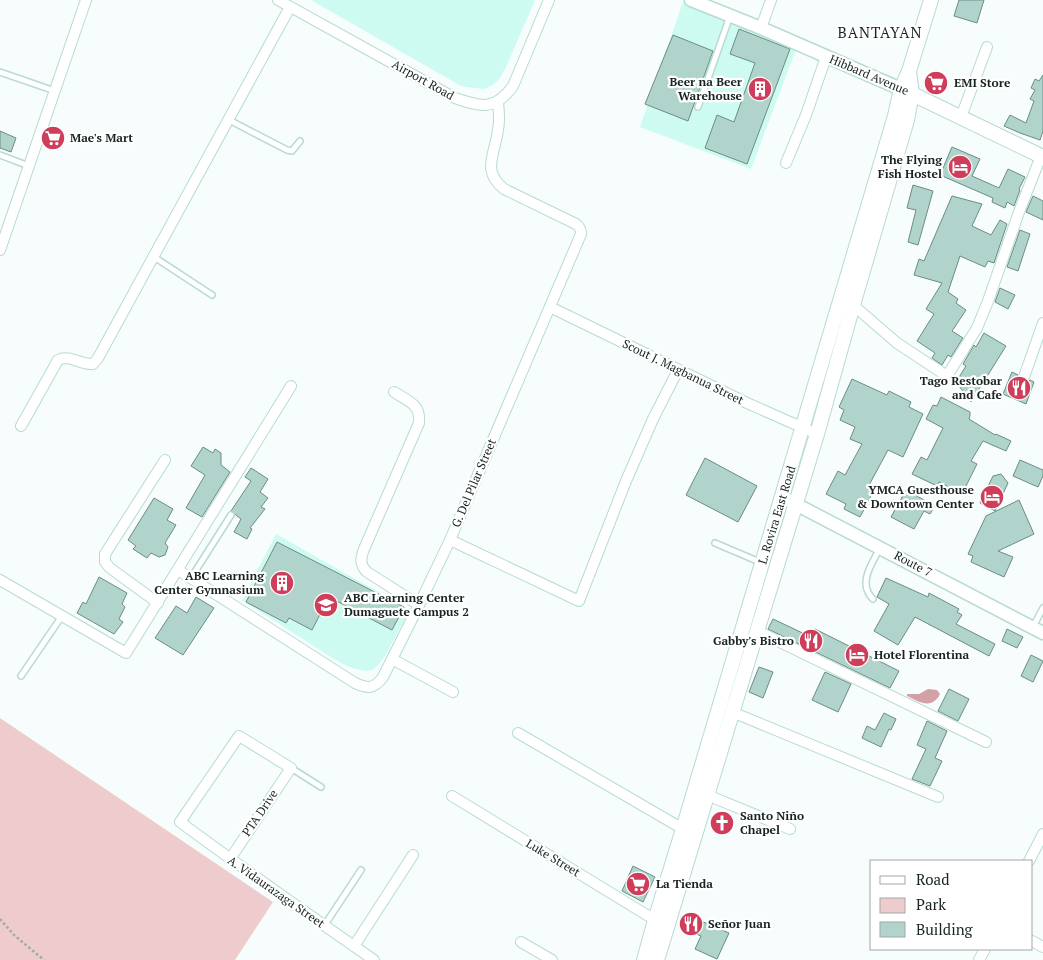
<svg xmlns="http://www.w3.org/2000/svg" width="1043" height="960" font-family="'PT Serif',serif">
<rect width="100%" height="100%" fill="#f6fdfc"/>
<g fill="#cdfbf1">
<polygon points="311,0 535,0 506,67 500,78 493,85 484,89 466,87 461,86"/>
<polygon points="683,2 796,49 751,169 640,127"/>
<polygon points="276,534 410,610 385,656 379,664 373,670 365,671 349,667 334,659 242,600"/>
</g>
<polygon fill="#eeccce" points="0,718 273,902 235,960 0,960"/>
<path fill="#d3a1a5" d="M928,689L937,690L940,694C932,710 919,702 907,696V694H919Z"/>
<g fill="#b0d4cb" stroke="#6b8c85">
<polygon points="959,0 984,0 977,23 954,16"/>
<polygon points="739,29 790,49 747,164 705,148 717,115 734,122 755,63 730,54"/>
<polygon points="673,35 713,51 688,121 645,104"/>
<polygon points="1043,75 1043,131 1040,140 1020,133 1004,126 1010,115 1026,123 1034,101 1030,99 1035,90 1031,88 1035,79 1039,81"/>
<polygon points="0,131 16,138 11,152 0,148"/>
<polygon points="952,147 980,159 972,176 999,188 1008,169 1025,177 1019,189 1020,190 1014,206 1007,202 1005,208 992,202 993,198 940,175"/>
<polygon points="913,185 933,191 918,245 908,242 916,210 907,208"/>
<polygon points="952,196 982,204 972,226 991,235 1000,220 1007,224 994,263 988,261 985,267 960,256 948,292 958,299 956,303 966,310 952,331 963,338 951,357 948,355 942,365 932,358 935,353 917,341 934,314 926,309 942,283 914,275 919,259 924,261"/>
<polygon points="1033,196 1043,201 1043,220 1026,212"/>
<polygon points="1020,230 1030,234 1018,271 1007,267"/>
<polygon points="1000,288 1015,295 1008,309 995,302"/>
<polygon points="984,333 1006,346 971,402 956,382 966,366 963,364 974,345 976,347"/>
<polygon points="1012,372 1018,375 1017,379 1021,383 1026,384 1030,380 1034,382 1026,404 1003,394"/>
<polygon points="852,379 887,395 889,391 911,402 909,407 923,414 903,457 888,450 868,487 874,490 860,517 844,509 846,504 826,494 838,471 845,475 862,444 850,439 855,427 840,420 844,410 839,407"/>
<polygon points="941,397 970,412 970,416 969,419 995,435 996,434 1011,441 1006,451 983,441 971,461 977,464 962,494 939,482 937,486 912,474 921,457 927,460 943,428 926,419 933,405 937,406"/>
<polygon points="203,447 213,453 215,449 221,453 221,465 230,472 202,517 186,508 205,475 191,466"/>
<polygon points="705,458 757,486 738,522 686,495"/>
<polygon points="1020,460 1043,470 1043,476 1038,487 1013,476"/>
<polygon points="251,468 268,479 260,492 268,498 261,507 265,509 250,528 252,529 247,539 234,532 241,519 231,511 251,481 245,477"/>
<polygon points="1001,474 1008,483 995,511 980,503 993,476"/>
<polygon points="906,490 935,506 930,514 924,511 914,529 891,517"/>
<polygon points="154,498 173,509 167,520 176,525 165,543 168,547 165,555 159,557 151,553 147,558 133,549 136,546 128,540"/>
<polygon points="1019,500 1034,534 998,551 1013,557 1004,577 971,562 973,556 968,554 986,516"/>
<polygon points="277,542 404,607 392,630 329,597 312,630 289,618 286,623 246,602"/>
<polygon points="99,577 127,593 122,604 125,607 119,619 123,622 114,634 77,613 83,602 86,604"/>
<polygon points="886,578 928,597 929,593 959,609 957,612 962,615 956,624 995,644 989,656 915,617 898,645 874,631 889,604 877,597"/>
<polygon points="196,597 214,608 183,655 155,638 176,606 187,613"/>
<polygon points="773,619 811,637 815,629 899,671 890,688 768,629"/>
<polygon points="1007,629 1023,637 1017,648 1002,641"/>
<polygon points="1031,655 1043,661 1033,682 1021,676"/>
<polygon points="759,667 773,672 763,698 749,692"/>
<polygon points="825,672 851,684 838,712 812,700"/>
<polygon points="949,689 969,699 958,721 938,711"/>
<polygon points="884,713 896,719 891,730 889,729 881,747 862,738 867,726 875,730"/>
<polygon points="927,721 947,731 935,758 942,761 930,786 912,779 926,749 917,745"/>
<polygon points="633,866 655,877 643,902 622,891"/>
<polygon points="687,915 729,933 717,959 695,949 701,936 682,928"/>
</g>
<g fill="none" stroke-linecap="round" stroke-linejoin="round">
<g stroke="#b7dbd2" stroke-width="8">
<g id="service">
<polyline points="0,72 55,91"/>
<polyline points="698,107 730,16"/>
<polyline points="229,120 287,150 292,151 300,141"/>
<polyline points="0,155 29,166"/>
<polyline points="154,257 212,295"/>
<polyline points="715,543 762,563"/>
<polyline points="191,578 231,515"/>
<path d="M873,599C871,597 869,595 868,592C861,578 874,560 880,548"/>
<polyline points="1033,627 1043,608"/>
<polyline points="21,676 62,616"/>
<polyline points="291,768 321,787"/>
<polyline points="324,926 361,870"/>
</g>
</g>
<g stroke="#b7dbd2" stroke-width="12">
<g id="minor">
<path d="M278,0L455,98C481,107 495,111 513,86L549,0"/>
<polyline points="761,28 771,0"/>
<polyline points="961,117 987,47"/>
<polyline points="786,163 806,115 826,57"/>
<polyline points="0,250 86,0"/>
<polyline points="853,305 897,343 947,376 977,328 988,301 1019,212 1041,156"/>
<polyline points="550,307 747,403 817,434"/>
<polyline points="1024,377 1043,323"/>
<path d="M394,392C408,401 421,404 419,423L364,549C361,557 359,565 367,572L419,605"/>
<path d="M21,426L58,360C70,354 80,365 93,364L98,358L290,7"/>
<polyline points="450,540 579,601 626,481 653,419 678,370"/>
<path d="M178,570L355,683C368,689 374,689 383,677L419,605L450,540L581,234C581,229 580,227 576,224L504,189C481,171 495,154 498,130C500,121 499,111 498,102"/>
<polyline points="0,580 126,653 291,386"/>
<polyline points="158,603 110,568 105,562 105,554 165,460"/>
<polyline points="757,631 986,742"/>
<polyline points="392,659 453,692"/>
<polyline points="732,712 938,797"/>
<polyline points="518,733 683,829"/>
<polyline points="707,795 790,829"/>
<polyline points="452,796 655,920"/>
<path d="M230,859L291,768L239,736L180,822C244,869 309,915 374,960"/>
<polyline points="1029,861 1043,834"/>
<polyline points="1032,941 1043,947"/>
<polyline points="521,942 552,960"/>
<polyline points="354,946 413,855"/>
<polyline points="979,960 985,949"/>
</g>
</g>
<g stroke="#b7dbd2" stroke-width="15">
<g id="tertiary">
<polyline points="691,0 761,28 901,89"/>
<polyline points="782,497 1043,633"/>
</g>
</g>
<g stroke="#b7dbd2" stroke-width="16">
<g id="secondary">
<polyline points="904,90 1043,157"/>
<polyline points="644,960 655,920 683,829 895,116 901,89 909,71 931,0"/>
<polyline points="657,960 817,434 853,305 907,120 912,93 909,72"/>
</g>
</g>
<polyline stroke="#a0a9a7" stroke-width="2.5" stroke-dasharray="2.5 2.5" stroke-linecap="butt" points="0,919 14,935 44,960"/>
<use href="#service" stroke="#fff" stroke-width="5"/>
<use href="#minor" stroke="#fff" stroke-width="10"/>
<use href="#tertiary" stroke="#fff" stroke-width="12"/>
<use href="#secondary" stroke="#fff" stroke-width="14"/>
</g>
<defs>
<g id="supermarket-disc" transform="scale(1.25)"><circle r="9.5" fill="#ce3e5a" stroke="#fff"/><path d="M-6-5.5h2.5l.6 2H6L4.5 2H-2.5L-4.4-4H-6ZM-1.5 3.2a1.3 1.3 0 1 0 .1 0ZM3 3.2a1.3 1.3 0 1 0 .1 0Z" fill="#fff"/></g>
<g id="building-disc" transform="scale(1.25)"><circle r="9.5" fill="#ce3e5a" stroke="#fff"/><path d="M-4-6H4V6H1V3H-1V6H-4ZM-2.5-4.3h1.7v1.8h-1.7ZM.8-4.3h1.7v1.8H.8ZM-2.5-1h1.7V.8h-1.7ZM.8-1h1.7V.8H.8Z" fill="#fff"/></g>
<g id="hotel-disc" transform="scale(1.25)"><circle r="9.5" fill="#ce3e5a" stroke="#fff"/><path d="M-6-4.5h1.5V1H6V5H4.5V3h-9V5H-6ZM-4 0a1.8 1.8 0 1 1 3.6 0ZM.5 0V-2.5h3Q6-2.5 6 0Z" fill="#fff"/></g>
<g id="restaurant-disc" transform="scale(1.25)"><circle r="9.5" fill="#ce3e5a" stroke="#fff"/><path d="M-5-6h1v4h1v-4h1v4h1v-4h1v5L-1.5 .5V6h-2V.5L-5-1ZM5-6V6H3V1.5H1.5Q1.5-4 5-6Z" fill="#fff"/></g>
<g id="school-disc" transform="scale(1.25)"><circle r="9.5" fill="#ce3e5a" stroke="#fff"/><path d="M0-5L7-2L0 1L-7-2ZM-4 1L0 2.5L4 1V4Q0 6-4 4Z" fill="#fff"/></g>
<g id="church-disc" transform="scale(1.25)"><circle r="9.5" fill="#ce3e5a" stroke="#fff"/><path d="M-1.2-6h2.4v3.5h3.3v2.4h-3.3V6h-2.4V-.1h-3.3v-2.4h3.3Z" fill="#fff"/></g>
</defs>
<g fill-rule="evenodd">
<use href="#supermarket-disc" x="936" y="83"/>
<use href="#building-disc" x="760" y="89"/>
<use href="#supermarket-disc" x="53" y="138"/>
<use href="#hotel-disc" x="960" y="167"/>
<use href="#restaurant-disc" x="1019" y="388"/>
<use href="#hotel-disc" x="992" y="497"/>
<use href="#building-disc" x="282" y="583"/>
<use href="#school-disc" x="326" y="605"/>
<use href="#restaurant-disc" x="811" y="641"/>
<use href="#hotel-disc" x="857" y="655"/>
<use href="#church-disc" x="722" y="823"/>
<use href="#supermarket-disc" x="638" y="884"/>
<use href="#restaurant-disc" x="691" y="924"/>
</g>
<g text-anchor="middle" stroke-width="4.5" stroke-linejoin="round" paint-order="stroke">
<g font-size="12" fill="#172421" stroke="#fff">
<text transform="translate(869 75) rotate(23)" y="4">Hibbard Avenue</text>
<text transform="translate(423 80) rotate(29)" y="4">Airport Road</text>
<text transform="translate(683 372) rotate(26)" y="4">Scout J. Magbanua Street</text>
<text transform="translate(474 483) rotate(-67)" y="4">G. Del Pilar Street</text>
<text transform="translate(777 515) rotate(-73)" y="4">L. Rovira East Road</text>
<text transform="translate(913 564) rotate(28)" y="4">Route 7</text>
<text transform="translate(260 813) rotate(-56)" y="4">PTA Drive</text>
<text transform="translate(553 858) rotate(31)" y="4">Luke Street</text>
<text transform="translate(276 892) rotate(35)" y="4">A. Vidaurazaga Street</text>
</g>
<g font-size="12" font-weight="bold" fill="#172421" stroke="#fff" text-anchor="start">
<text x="742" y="86" text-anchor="end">Beer na Beer<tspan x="742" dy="14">Warehouse</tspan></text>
<text x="954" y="87">EMI Store</text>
<text x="70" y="142">Mae's Mart</text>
<text x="942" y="164" text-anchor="end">The Flying<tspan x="942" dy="14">Fish Hostel</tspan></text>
<text x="1002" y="385" text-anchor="end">Tago Restobar<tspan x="1002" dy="14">and Cafe</tspan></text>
<text x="974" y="494" text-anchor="end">YMCA Guesthouse<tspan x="974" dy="14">&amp; Downtown Center</tspan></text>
<text x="264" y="580" text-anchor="end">ABC Learning<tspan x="264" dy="14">Center Gymnasium</tspan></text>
<text x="344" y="602">ABC Learning Center<tspan x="344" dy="14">Dumaguete Campus 2</tspan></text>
<text x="794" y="645" text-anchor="end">Gabby's Bistro</text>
<text x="874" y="659">Hotel Florentina</text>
<text x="740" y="820">Santo Niño<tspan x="740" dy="14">Chapel</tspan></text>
<text x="656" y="888">La Tienda</text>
<text x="708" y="928">Señor Juan</text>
</g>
<g font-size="15" letter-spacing="1" fill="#172421" stroke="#fff">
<text x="880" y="38">BANTAYAN</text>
</g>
</g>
<rect x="870" y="860" width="162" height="90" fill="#ffffff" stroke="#a2a7a6"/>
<rect x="880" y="876" width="25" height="8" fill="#ffffff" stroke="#a2a7a6"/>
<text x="916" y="885" font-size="15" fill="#172421">Road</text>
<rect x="880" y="898" width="25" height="15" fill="#eeccce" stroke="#a2a7a6"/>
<text x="916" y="910" font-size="15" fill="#172421">Park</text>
<rect x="880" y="922" width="25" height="15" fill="#b0d4cb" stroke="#a2a7a6"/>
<text x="916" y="935" font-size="15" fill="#172421">Building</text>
</svg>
